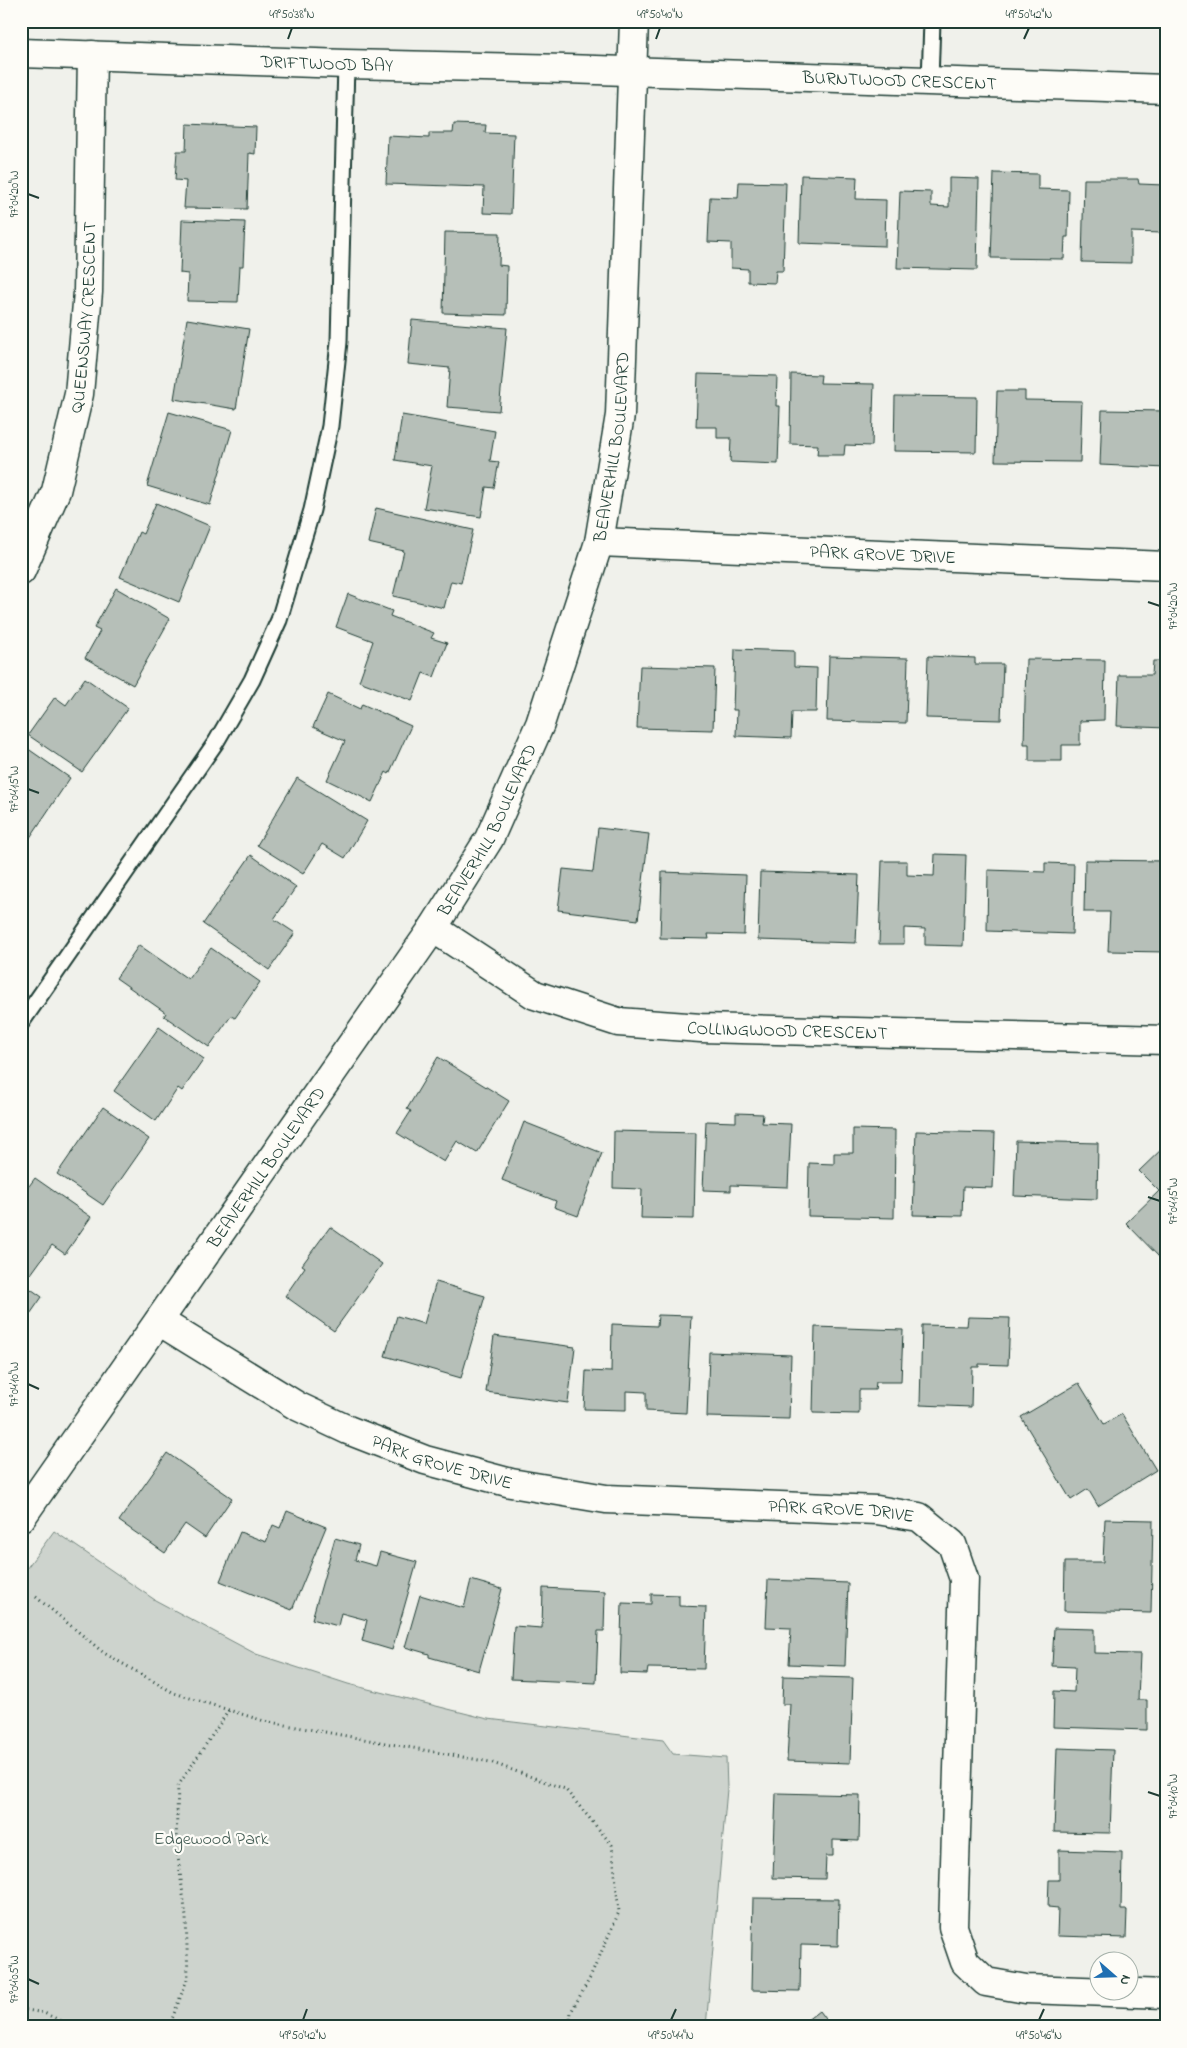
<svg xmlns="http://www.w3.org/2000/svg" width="1187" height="2048" font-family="'Indie Flower',sans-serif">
<rect width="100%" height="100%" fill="#f0f1eb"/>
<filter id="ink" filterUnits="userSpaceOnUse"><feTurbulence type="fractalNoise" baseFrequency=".02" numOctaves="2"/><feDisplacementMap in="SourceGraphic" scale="10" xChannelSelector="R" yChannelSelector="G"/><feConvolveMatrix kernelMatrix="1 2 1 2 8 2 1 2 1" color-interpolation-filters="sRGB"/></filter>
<g filter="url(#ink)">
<polygon fill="#cdd3cd" stroke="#768880" points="54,1531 155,1600 256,1654 348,1684 488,1719 663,1740 673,1754 726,1758 727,1789 706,2027 21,2027 21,1576"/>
<g fill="#b6bfb8" stroke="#1f3d34">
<polygon points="187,124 256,127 255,154 249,153 247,209 184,208 186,181 175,180 177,151 186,151"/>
<polygon points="454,124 486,125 485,133 514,134 511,214 483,213 484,187 386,184 388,136 429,138 429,133 453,133"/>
<polygon points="994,173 1038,174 1038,189 1069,190 1068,237 1065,237 1064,259 991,258"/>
<polygon points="801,175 857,177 856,199 886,200 885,246 799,243"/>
<polygon points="949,178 979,179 977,270 897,268 900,191 931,192 931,206 949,207"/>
<polygon points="1084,179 1138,179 1139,184 1164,185 1162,233 1131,232 1131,263 1082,262"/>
<polygon points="739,182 786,183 783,271 776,271 775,283 748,282 748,269 731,268 731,243 708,242 710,197 738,198"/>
<polygon points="182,220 245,222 243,266 240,266 238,302 187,301 188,274 180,273"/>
<polygon points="445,232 500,233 499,265 507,266 506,315 443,313"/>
<polygon points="187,319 249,329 236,409 174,399"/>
<polygon points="412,320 507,328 499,411 447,407 450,368 408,364"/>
<polygon points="698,374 777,376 776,406 780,406 778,464 730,462 731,438 717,438 717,427 696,427"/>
<polygon points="791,374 821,375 820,383 874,384 872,446 845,445 844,455 817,455 818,445 790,444"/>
<polygon points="997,391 1025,391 1025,400 1082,401 1080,462 995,461"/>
<polygon points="895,396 977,397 976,452 894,451"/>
<polygon points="1102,410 1166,411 1166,468 1100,465"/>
<polygon points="169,412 232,430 210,505 147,486"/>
<polygon points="402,415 495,431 490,461 499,462 494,488 486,487 481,517 424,508 432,466 395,460"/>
<polygon points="156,503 210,526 179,602 120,577 139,532 143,534"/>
<polygon points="376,508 473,530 461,583 451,581 444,608 393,596 404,551 368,543"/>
<polygon points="116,588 170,619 133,685 85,658 100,631 94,628"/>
<polygon points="348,594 392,611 390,616 434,633 431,638 447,643 434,677 423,673 412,701 359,681 373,641 336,627"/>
<polygon points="735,649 794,651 794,667 817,668 816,712 792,712 791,738 736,736 737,710 733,710"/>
<polygon points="829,656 908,658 906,723 827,721"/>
<polygon points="928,656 975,658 975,664 1003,664 1001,720 926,718"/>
<polygon points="1026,659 1105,660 1104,720 1080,721 1080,745 1062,745 1062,761 1029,761 1029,744 1024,744"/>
<polygon points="1153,661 1166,661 1166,728 1117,726 1119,675 1152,675"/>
<polygon points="640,666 715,668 713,730 637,728"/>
<polygon points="85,678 128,708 82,772 28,735 55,697 66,705"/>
<polygon points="328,694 360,709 362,704 411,726 389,774 386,772 372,802 327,780 345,741 313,727"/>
<polygon points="24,746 70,778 25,845 21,843 21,749"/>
<polygon points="297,778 367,821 345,858 322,844 303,874 257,845"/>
<polygon points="598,828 649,834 638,920 558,910 563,869 593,872"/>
<polygon points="935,854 966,855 963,946 925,945 925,929 904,928 904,944 879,944 882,861 907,861 907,875 934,876"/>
<polygon points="251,855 296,887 274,919 295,933 269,970 203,924"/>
<polygon points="1085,860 1166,861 1166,952 1108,951 1110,912 1084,912"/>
<polygon points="1045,863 1074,864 1072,934 987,931 988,870 1045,872"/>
<polygon points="662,872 746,875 744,935 708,934 709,939 660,938"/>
<polygon points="760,872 859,875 856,943 758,940"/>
<polygon points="139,945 188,979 211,948 260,982 235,1018 231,1016 209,1047 164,1016 166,1013 116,978"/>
<polygon points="159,1027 204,1059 182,1091 178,1088 156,1121 114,1091"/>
<polygon points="438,1057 509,1101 477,1153 457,1141 444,1162 397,1133 411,1111 407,1109"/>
<polygon points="103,1107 149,1139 103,1205 57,1174"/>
<polygon points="736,1113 763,1114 762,1123 791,1124 788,1187 731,1185 731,1191 703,1190 706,1121 736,1122"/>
<polygon points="524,1122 602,1153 578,1216 554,1207 556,1201 502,1180"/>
<polygon points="853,1129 895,1130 894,1218 808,1216 809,1163 834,1164 834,1153 853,1153"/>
<polygon points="614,1131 696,1133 694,1219 641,1218 642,1189 613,1188"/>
<polygon points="916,1131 995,1133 993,1188 963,1187 962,1216 913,1215"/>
<polygon points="1016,1141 1098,1143 1097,1199 1014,1196"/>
<polygon points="1166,1145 1166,1257 1162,1260 1126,1223 1159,1191 1139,1171"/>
<polygon points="35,1178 91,1217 65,1254 52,1245 31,1274 21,1267 21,1197"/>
<polygon points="330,1227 382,1264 334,1331 285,1296 305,1267 302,1265"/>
<polygon points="21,1282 42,1297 21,1327"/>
<polygon points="436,1282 485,1296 461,1378 385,1356 397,1316 424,1324"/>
<polygon points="658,1315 691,1316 686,1413 646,1411 646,1392 626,1391 626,1410 584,1409 586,1371 611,1372 612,1324 657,1326"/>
<polygon points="968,1317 1010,1318 1008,1365 979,1364 979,1367 972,1367 971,1407 920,1405 922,1325 967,1326"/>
<polygon points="815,1327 903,1330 901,1382 876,1382 875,1390 859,1390 859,1414 813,1413"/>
<polygon points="494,1336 575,1347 568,1403 486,1392"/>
<polygon points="709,1352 791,1355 789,1419 707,1417"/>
<polygon points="1079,1383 1104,1424 1122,1414 1156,1470 1098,1506 1088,1489 1071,1500 1021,1417"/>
<polygon points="167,1453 232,1498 205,1538 185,1524 165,1553 119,1521"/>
<polygon points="287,1511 326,1527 292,1610 220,1581 240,1532 266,1542 273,1525 280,1528"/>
<polygon points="1105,1519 1153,1520 1151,1613 1064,1611 1065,1562 1103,1562"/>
<polygon points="335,1538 359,1545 355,1560 376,1566 380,1552 417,1562 392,1650 362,1641 367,1620 341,1613 338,1626 312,1619"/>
<polygon points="471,1580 502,1589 479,1671 429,1657 429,1654 405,1647 420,1595 464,1608"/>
<polygon points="768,1580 848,1583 845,1666 789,1664 791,1628 766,1627"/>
<polygon points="543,1588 605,1591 604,1631 598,1631 596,1683 511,1679 514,1626 542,1628"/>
<polygon points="651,1594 679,1595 679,1606 706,1607 704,1669 648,1668 647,1674 620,1673 622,1603 651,1604"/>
<polygon points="1054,1628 1094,1629 1094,1653 1140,1654 1138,1700 1147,1700 1147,1730 1053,1727 1054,1691 1074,1692 1075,1667 1052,1666"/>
<polygon points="783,1676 853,1678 850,1763 787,1761 790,1704 782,1704"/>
<polygon points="1057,1748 1113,1750 1110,1833 1054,1832"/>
<polygon points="776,1793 860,1795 859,1841 833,1840 833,1856 826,1856 825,1879 773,1878"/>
<polygon points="1059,1850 1122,1852 1121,1910 1127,1910 1126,1938 1057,1936 1058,1908 1048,1907 1049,1880 1059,1880"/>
<polygon points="753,1898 839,1899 838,1946 801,1945 800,1991 751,1990"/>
<polygon points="819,2011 831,2027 798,2027"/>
</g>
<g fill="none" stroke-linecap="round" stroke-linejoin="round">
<g stroke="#1f3d34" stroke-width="19">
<g id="service">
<polyline points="930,81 932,21"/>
<polyline points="21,1023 216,742 252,680 279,620 312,510 330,426 339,342 346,64"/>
</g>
</g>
<g stroke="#1f3d34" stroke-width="31">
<g id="minor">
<path id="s1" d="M21,53L346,64L566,69L1166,89"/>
<path id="s2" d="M599,542L1166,566"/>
<path id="s3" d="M21,571L56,491L79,394L88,292L92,55"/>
<path id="s4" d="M433,928L535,995L618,1022L701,1028L1166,1040"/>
<path id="s5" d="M159,1321L297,1406L348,1430L425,1460L511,1483L606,1499L877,1510L919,1517L952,1544L964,1579L953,1927L965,1962L986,1982L1026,1989L1166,1994"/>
</g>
</g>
<g stroke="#1f3d34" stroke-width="31">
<g id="tertiary">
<path id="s6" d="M21,1518L433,928L489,839L540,724L599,542L620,415L634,21"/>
</g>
</g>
<g stroke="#1f3d34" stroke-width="3" stroke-dasharray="1 4" stroke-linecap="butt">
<polyline points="36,1597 104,1653 174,1693 264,1721 490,1762 565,1789 612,1845 619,1912 590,1978 571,2012 569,2027"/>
<polyline points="21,2009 44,2013 74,2027"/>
<polyline points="169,2027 188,1977 186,1917 176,1842 178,1786 229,1710"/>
</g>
<use href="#service" stroke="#fdfcf7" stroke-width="15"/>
<use href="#minor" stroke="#fdfcf7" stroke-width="28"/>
<use href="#tertiary" stroke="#fdfcf7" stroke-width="28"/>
</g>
</g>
<path fill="none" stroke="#1f3d34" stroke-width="2" d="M288,39L292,28M656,39L660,28M1024,39L1029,28M28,194L39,198M1148,602L1160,606M28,789L39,793M1148,1197L1160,1201M28,1384L39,1389M1148,1792L1160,1796M28,1979L39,1984M303,2020L307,2009M671,2020L676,2009M1039,2020L1044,2009"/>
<g text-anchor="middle" stroke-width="4.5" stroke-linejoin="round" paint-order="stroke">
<g font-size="18" fill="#1f3d34" stroke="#fdfcf7">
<text dy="6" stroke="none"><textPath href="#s1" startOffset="306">DRIFTWOOD BAY</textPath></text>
<text dy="6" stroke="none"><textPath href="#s1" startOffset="879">BURNTWOOD CRESCENT</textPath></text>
<text dy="6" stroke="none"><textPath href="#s3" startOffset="264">QUEENSWAY CRESCENT</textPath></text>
<text dy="6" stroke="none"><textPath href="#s6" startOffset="1238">BEAVERHILL BOULEVARD</textPath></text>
<text dy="6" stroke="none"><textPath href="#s2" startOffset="284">PARK GROVE DRIVE</textPath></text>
<text dy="6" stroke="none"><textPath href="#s6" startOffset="832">BEAVERHILL BOULEVARD</textPath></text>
<text dy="6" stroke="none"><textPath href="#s4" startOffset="379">COLLINGWOOD CRESCENT</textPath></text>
<text dy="6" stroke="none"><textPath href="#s6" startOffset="428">BEAVERHILL BOULEVARD</textPath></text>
<text dy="6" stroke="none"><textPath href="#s5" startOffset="318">PARK GROVE DRIVE</textPath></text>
<text dy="6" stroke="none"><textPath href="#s5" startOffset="722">PARK GROVE DRIVE</textPath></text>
</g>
<g font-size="18" fill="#425b53" stroke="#fdfcf7">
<text x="211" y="1844">Edgewood Park</text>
</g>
</g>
<rect width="1187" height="2048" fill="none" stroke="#fdfcf7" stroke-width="55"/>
<g transform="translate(1114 1976) rotate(110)"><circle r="24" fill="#fdfcf7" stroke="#a4b0a9"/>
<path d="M0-4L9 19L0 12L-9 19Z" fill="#1f6fb2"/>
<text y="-8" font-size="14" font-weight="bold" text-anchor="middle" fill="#1f3d34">N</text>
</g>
<rect x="28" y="28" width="1132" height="1992" fill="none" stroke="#1f3d34" stroke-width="2"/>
<g font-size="12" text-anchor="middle" fill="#1f3d34">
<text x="292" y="18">49°50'38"N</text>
<text x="660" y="18">49°50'40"N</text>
<text x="1029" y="18">49°50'42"N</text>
<text transform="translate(14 194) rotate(-90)" y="4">97°04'20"W</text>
<text transform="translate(1173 606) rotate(-90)" y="4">97°04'20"W</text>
<text transform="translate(14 789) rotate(-90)" y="4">97°04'15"W</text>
<text transform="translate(1173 1201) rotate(-90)" y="4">97°04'15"W</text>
<text transform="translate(14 1384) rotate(-90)" y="4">97°04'10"W</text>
<text transform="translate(1173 1796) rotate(-90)" y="4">97°04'10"W</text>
<text transform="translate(14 1979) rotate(-90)" y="4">97°04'05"W</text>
<text x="303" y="2039">49°50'42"N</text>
<text x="671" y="2039">49°50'44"N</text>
<text x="1039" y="2039">49°50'46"N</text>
</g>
</svg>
